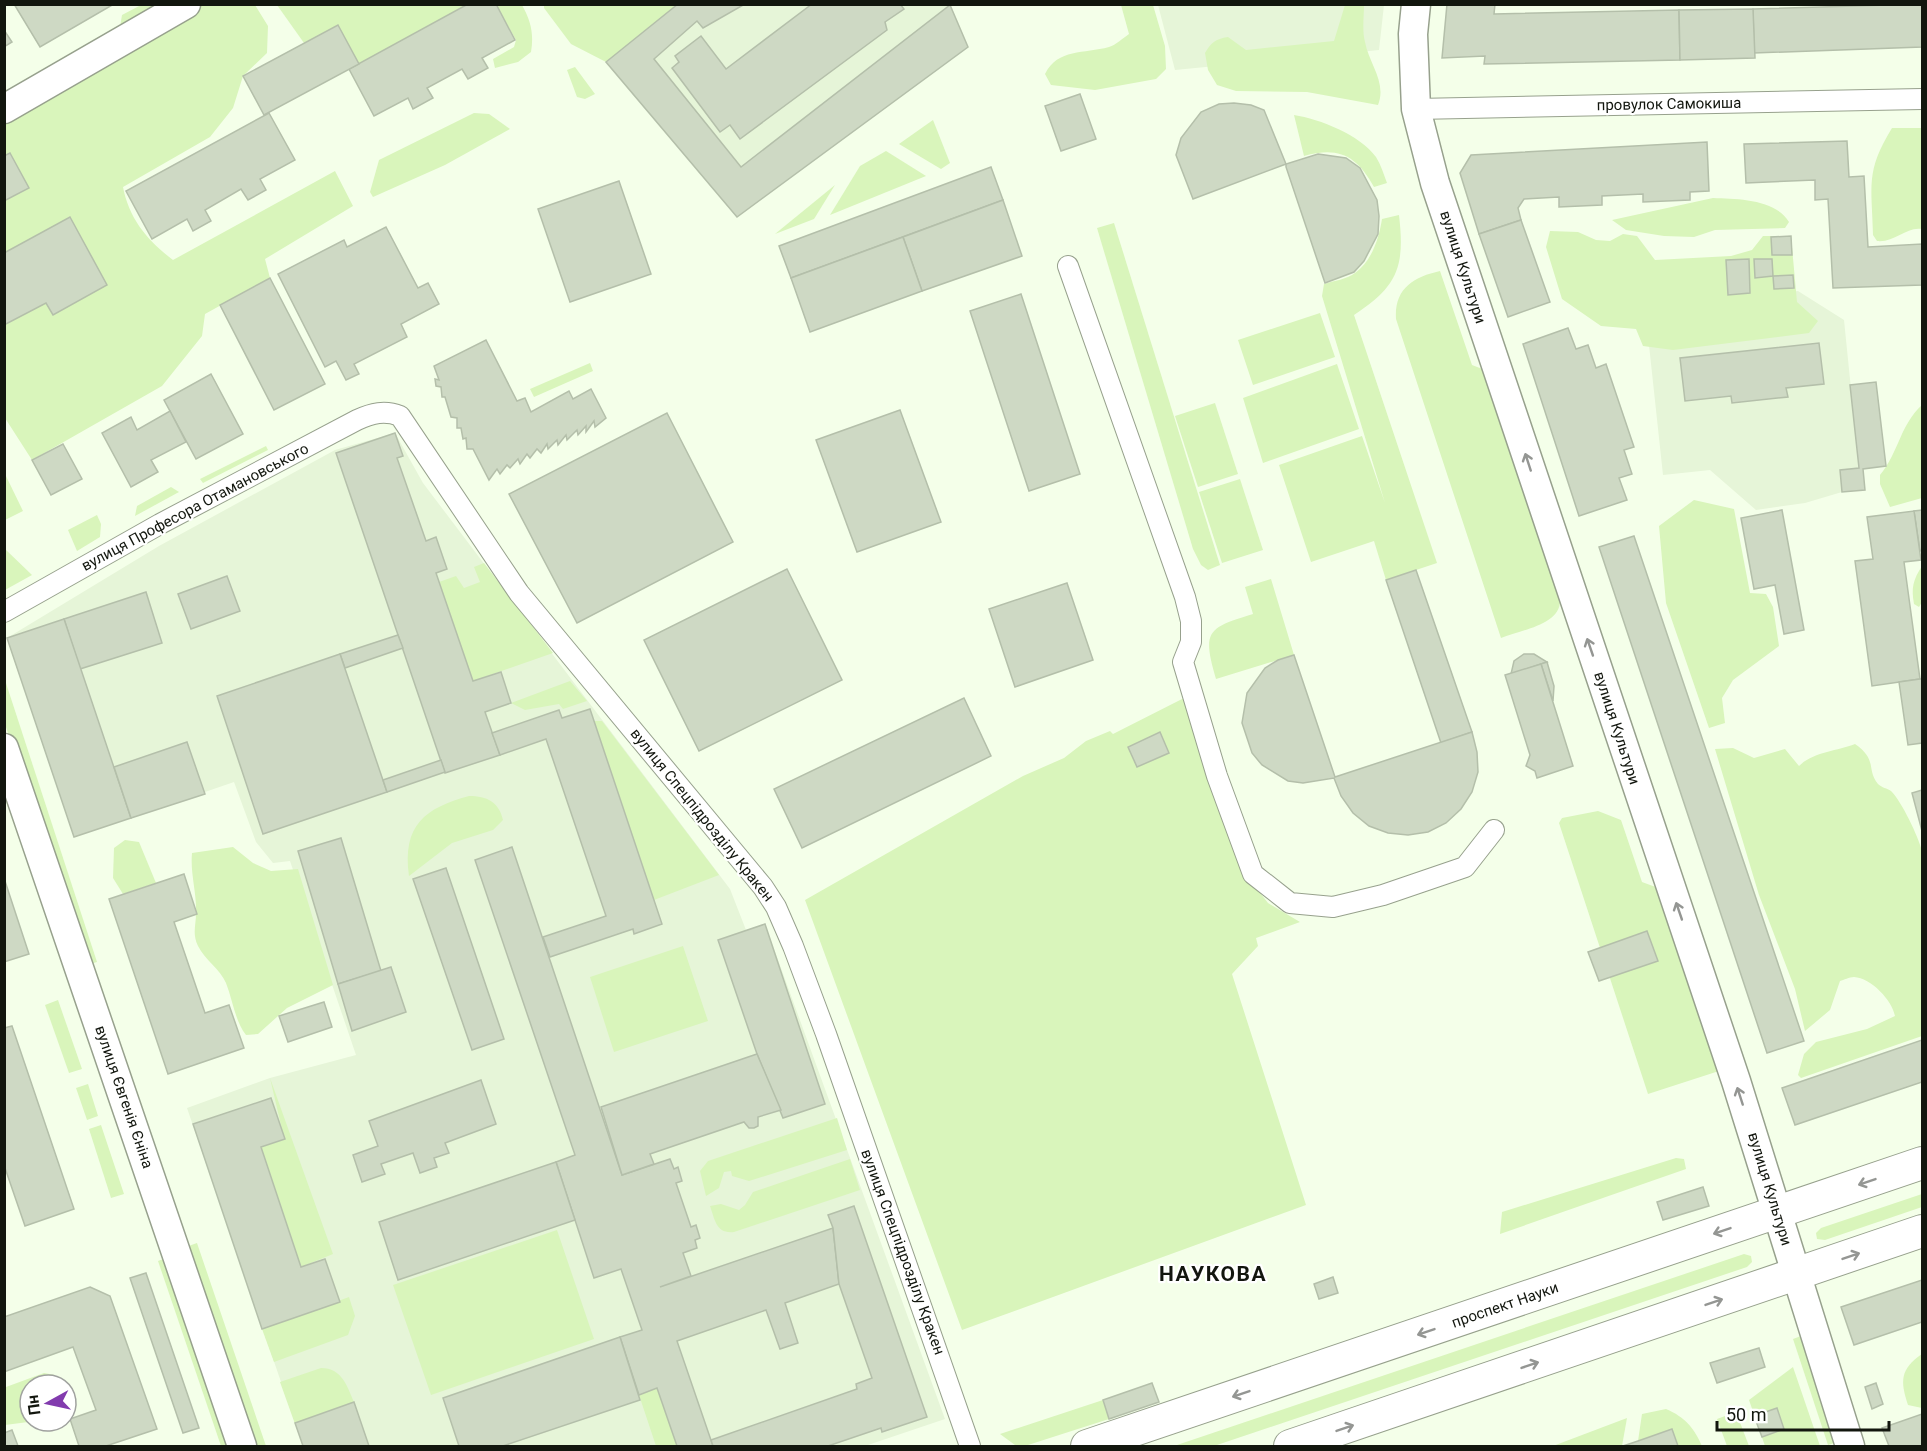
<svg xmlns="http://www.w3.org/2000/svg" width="1927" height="1451" font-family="Roboto,sans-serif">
<rect width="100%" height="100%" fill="#f4ffe9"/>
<g fill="#e6f5d8">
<polygon points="678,4 950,5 968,47 737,217 606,62"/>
<polygon points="1158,5 1384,5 1379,50 1175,70"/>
<polygon points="1798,291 1844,320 1859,468 1840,470 1842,492 1805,503 1756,510 1710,470 1663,475 1645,308"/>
<polygon points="395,433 423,483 730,889 746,930 765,924 945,1419 865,1446 303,1446 187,1108 270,1078 356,1055 290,861 273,863 256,842 234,782 74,837 7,638 159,546 335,450"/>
</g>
<g fill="#d9f5bb">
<polygon points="544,4 694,5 606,62 571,44 544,8"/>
<path d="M141,5H255L268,26L267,53L243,76L233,108L210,137L123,187C129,219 148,241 173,260L335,171L353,206L265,259L270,278L205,314L202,336L162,386L32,460L5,418L4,120L118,39L122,15Z"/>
<polygon points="277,5 468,5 359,64 304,43"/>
<path d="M496,5H522C531,21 534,34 531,52L518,62L495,68L493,59L514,47L516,40Z"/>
<path d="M1121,5H1153L1165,46L1166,69L1156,79L1095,90L1051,85L1045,74C1058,48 1084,54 1109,47C1116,45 1123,38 1129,34Z"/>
<path d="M1345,5H1364C1364,16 1362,31 1365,42C1369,64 1387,82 1378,105L1307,92L1236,91L1217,85L1208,70L1205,53C1211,43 1215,39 1228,37L1246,50L1334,41Z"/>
<polygon points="575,67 595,94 585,99 577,97 567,70"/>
<polygon points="474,113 489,114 510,129 445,165 373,197 370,192 379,160"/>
<path d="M1294,115C1320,119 1360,135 1376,157C1381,165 1384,175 1387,183L1374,187C1357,156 1339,146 1304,156Z"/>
<polygon points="933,120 950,163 941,169 899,144"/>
<path d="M1892,128H1922V229C1907,226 1894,243 1877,241L1873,235C1872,185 1865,172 1892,128Z"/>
<polygon points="886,151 926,176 830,215 860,166"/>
<polygon points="835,185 814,219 775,234"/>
<path d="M1713,198C1738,199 1775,199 1789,222L1785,228L1715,230L1694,237L1664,236L1626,230L1612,220Z"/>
<path d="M1399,215C1405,267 1398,286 1354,315L1437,563L1386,580L1374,541L1311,562L1279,465L1362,436L1385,503L1322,296L1324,284C1333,281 1348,279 1355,273C1372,261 1379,238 1382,219Z"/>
<polygon points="1114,223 1220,565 1208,570 1201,565 1193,549 1097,228"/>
<polygon points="1550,231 1578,232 1596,240 1610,241 1623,234 1637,236 1655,260 1731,256 1752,250 1763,236 1791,236 1797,302 1818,321 1809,333 1673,350 1643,346 1636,329 1601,326 1562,299 1546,247"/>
<path d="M1440,271L1472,365L1485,370L1560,600C1561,625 1520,630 1501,638L1396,319C1394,289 1413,277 1440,271Z"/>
<polygon points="1320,313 1335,357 1253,385 1238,340"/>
<polygon points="590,363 593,371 534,397 530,389"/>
<polygon points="1337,364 1359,429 1263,463 1243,398"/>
<polygon points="1215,403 1238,474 1198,487 1175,416"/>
<path d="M1922,405V498L1890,507L1880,484V475C1899,452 1900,425 1922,405Z"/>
<polygon points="266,446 268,450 203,483 200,479"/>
<polygon points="5,474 23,511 5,520 4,520"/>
<polygon points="1240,479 1263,550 1222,563 1199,492"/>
<polygon points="171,487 179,492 135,516 137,506"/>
<polygon points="1694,500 1734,509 1750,593 1766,594 1773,607 1779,646 1733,680 1722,698 1725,723 1709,728 1666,603 1659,526"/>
<polygon points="97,515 101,524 100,537 77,551 68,530"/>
<polygon points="5,549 32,575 5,590 4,590"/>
<polygon points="484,563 553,653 473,681 439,582 456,576 464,588 480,582 474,567"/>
<path d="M1922,566V602L1919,607L1914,604C1911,588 1913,580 1922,566Z"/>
<path d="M1271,579L1294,655L1216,679C1202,631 1207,628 1253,614L1245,587Z"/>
<polygon points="4,677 97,962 83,966 5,724"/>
<polygon points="570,681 587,701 563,709 559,704 525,710 511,703"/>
<polygon points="1186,697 1247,876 1268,903 1300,922 1256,938 1258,946 1232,974 1306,1205 962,1330 805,900 1023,776 1064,758 1086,741 1110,731 1113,734"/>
<polygon points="594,721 602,721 719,875 654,900"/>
<path d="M1855,744C1878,760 1866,769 1878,784C1882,788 1887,788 1891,791C1902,802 1918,836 1922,851V1036L1801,1078L1798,1075L1804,1054L1816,1042L1867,1029L1895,1016C1892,1000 1871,978 1854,977C1849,977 1844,980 1840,981L1830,1010L1805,1031L1795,989L1759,895L1715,749L1733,748L1754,758L1785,749L1799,766C1813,752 1837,751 1855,744Z"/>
<path d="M469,796C487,796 499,802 503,820L493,830L452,843L409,876C402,825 425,808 469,796Z"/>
<polygon points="1598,811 1621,820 1642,882 1661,889 1719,1071 1648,1094 1559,823 1562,818"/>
<polygon points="125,840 139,842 156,883 123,894 113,878 114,848"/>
<path d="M233,847L253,863L271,871L298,869L333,985L287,1008L258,1034L246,1035C235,1021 233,1001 226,983C220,969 205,960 198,946C192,934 196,925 196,914C197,893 190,874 192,853Z"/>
<polygon points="683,946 708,1021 614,1052 590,977"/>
<polygon points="58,1000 82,1069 69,1073 45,1005"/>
<polygon points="270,1078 333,1254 301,1267 261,1147 284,1138"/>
<polygon points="88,1084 98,1116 87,1120 76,1088"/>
<polygon points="837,1118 847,1150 749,1181 732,1176 731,1171 724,1172 719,1188 706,1196 700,1171 708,1161"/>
<polygon points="101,1125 124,1194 111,1198 89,1129"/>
<polygon points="1676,1158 1684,1159 1686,1169 1500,1234 1502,1212"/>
<path d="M850,1159L860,1190L734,1232C716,1234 715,1220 710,1206L721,1204L739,1210L745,1205L753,1192Z"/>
<polygon points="1922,1194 1922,1207 1825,1240 1817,1239 1816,1233 1821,1228"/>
<polygon points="557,1230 594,1339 431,1395 393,1285"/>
<polygon points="197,1243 266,1446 247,1446 180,1249"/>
<polygon points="1744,1254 1751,1256 1752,1262 1747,1267 1214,1446 1174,1446"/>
<polygon points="174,1255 238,1446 221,1446 158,1261"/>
<polygon points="349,1297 355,1316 348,1335 274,1362 262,1329"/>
<polygon points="1809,1333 1844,1440 1828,1445 1793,1339"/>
<path d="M1922,1354V1408L1908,1405C1900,1381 1900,1369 1922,1354Z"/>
<polygon points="1793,1367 1820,1446 1765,1446 1749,1400"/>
<path d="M321,1368C342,1368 347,1386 354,1402L295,1424L280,1382Z"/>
<polygon points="44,1373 55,1375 55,1385 30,1385 30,1421 36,1421 5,1425 6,1387"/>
<polygon points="657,1388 677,1446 656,1446 639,1395"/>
<polygon points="1103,1400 1109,1419 1028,1445 1015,1445 1000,1434"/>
<path d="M1666,1409C1685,1417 1694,1428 1702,1446H1678L1672,1429L1638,1441L1642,1414Z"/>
<polygon points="1736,1412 1749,1446 1727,1446 1717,1419"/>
<polygon points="1627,1418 1622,1446 1553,1446"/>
</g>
<g fill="#ced9c4" stroke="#b4bfaa" stroke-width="1.5">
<polygon points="14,4 114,4 40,47"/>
<polygon points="468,4 496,4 515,40 482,58 488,68 468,79 462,69 427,88 433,98 413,109 408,98 374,116 349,69"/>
<polygon points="678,4 745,4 703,28 697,21 654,59 741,167 950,5 968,47 737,217 606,62"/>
<polygon points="812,4 900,4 904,9 885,22 887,30 740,139 730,125 720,132 672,68 679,62 675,56 701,36 726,69"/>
<polygon points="1447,4 1495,4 1494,14 1679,10 1680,60 1484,64 1485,56 1442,58"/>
<polygon points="1922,4 1922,47 1754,53 1753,9"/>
<polygon points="1753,9 1755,58 1680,60 1679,10"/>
<polygon points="338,25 359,64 264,115 243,76"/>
<polygon points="4,30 12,42 4,47"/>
<polygon points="1080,94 1096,139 1061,151 1045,106"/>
<polygon points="1234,103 1251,105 1264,110 1286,164 1193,199 1176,155 1181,138 1201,112 1219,104"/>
<polygon points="269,113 295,160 260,179 266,190 248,200 241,189 205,210 211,221 193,231 187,219 152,239 126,191"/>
<polygon points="1847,141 1849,177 1864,176 1868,247 1922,244 1922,285 1833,288 1828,199 1815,200 1815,180 1746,183 1744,144"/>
<polygon points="1707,142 1709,191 1690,192 1690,200 1643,202 1643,194 1602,196 1602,205 1559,207 1559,197 1524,199 1518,208 1521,220 1479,234 1460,173 1471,155"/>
<polygon points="10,153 29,188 4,201 4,156"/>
<polygon points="1318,154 1346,158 1360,168 1377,200 1379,216 1378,234 1364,261 1354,272 1325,283 1286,167 1286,164"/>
<polygon points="991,167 1003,200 791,278 779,246"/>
<polygon points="619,181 651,274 570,302 538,209"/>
<polygon points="1003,200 1022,256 922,291 903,237"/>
<polygon points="70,217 107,285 53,315 46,303 4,325 4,253"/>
<polygon points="1521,220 1550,302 1508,317 1479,234"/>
<polygon points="386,227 418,288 428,283 439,304 401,324 407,337 354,364 359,374 346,380 336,361 325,367 278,274 344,240 347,247"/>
<polygon points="1791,236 1792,255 1772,255 1771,237"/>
<polygon points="903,237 922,291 810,332 791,278"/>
<polygon points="1749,259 1750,293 1728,295 1726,260"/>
<polygon points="1754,259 1772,259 1773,276 1755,278"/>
<polygon points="1793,275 1794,288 1774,289 1773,276"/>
<polygon points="270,278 325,384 274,410 220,305"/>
<polygon points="1021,294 1080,474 1029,491 970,311"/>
<polygon points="1568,328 1576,349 1588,345 1596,368 1606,364 1634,447 1624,450 1632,474 1619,478 1627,500 1579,516 1523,344"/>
<polygon points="486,340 517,401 525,398 531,412 569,391 573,399 591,389 606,418 595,427 594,421 586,432 586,426 578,435 577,430 567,440 566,435 558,445 557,440 548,449 547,444 541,453 537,449 530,458 527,454 520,464 518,459 510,468 507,465 500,474 497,469 489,480 473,449 467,449 466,438 463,439 461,428 457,428 457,418 451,417 445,397 442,397 441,387 436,386 435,379 439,380 434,366"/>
<polygon points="1819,343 1824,384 1786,388 1788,397 1732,403 1731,396 1685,401 1680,358"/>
<polygon points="211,374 243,434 196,459 164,400"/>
<polygon points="1876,382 1886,466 1863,469 1865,490 1842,492 1840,470 1859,468 1850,385"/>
<polygon points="900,410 941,522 857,552 816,440"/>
<polygon points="170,411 186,442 151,460 158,472 131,487 102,433 131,417 137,430"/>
<polygon points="667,413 733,542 577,623 509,494"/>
<polygon points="395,433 403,456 397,458 426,541 436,537 447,569 436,573 473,681 501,672 511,703 485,712 500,755 445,773 336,453"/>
<polygon points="63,444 82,479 51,495 32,460"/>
<polygon points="1782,510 1804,630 1784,634 1775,585 1754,589 1741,518"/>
<polygon points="1922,510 1922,550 1920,551 1914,511"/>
<polygon points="1914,511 1921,560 1904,562 1920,679 1872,686 1855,561 1873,559 1867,517"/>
<polygon points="1634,536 1804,1041 1767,1053 1599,547"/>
<polygon points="787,569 842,680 699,751 644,640"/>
<polygon points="1416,570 1472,732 1441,743 1386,580"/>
<polygon points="227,576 240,611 191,629 178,594"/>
<polygon points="1067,583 1093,660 1015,687 989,609"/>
<polygon points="146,592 162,643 80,669 64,619"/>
<polygon points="64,619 131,818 74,837 7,638"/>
<polygon points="398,635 403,648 345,668 340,654"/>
<polygon points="340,654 387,792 263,834 217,696"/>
<polygon points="1524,654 1534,654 1547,662 1511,674 1514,661"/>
<polygon points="1294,655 1335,777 1472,732 1477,752 1478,772 1472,792 1461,809 1446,823 1428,832 1408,835 1388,833 1369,826 1353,813 1341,796 1334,778 1303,783 1288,781 1262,765 1252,753 1242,723 1247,693 1265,668 1278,660"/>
<polygon points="1547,662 1554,686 1553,701 1541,664"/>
<polygon points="1541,664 1573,766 1537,778 1535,771 1526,766 1530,755 1505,675"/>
<polygon points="1920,679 1922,679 1922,743 1908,745 1899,682"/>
<polygon points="964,698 991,756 802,848 774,789"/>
<polygon points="590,709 662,924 634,934 633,929 550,957 543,937 606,916 546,739 500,755 492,733 559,710 562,718"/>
<polygon points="1160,732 1169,753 1137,767 1128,747"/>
<polygon points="187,742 205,794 131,818 114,767"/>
<polygon points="441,760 445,772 387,792 383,780"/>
<polygon points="1922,790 1922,831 1912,793"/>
<polygon points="341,838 381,971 338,984 298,851"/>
<polygon points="512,847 622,1175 670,1159 674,1169 678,1167 682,1181 676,1183 691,1227 696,1225 700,1238 695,1240 697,1248 683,1253 691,1276 660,1287 833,1228 839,1284 785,1303 798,1343 780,1349 766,1310 677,1341 713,1446 677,1446 657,1388 639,1395 620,1337 642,1330 621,1269 594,1278 556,1162 575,1155 475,860"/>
<polygon points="446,868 504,1039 472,1050 413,879"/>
<polygon points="184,874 197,914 174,922 205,1013 229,1005 244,1048 168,1074 109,899"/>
<polygon points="4,878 29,954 4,962"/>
<polygon points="765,924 825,1104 783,1118 757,1054 718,940"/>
<polygon points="1647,931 1658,961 1599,981 1588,952"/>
<polygon points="391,967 406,1012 352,1031 338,984"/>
<polygon points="324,1002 332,1027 288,1042 279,1016"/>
<polygon points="12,1026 74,1209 25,1226 4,1165 4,1028"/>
<polygon points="1922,1040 1922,1082 1795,1125 1782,1088"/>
<polygon points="757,1054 781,1110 758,1117 758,1126 754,1128 749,1128 744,1122 650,1154 654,1164 622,1175 601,1107"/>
<polygon points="481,1080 496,1124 445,1143 449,1153 434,1158 437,1167 420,1173 413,1153 381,1164 385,1174 362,1182 353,1155 378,1146 369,1121"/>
<polygon points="271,1098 285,1139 261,1147 301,1267 325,1259 340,1302 262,1329 193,1124"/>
<polygon points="556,1162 575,1220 398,1280 379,1222"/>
<polygon points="1703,1187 1709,1206 1663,1220 1657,1202"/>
<polygon points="854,1206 927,1417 882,1432 881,1428 828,1446 713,1446 711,1440 857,1389 856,1384 872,1378 839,1284 833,1228 828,1215"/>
<polygon points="146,1273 199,1428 183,1433 130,1278"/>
<polygon points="1333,1277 1338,1293 1319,1299 1314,1284"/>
<polygon points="1922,1280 1922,1322 1854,1345 1841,1307"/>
<polygon points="90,1287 110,1296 157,1429 106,1446 79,1446 70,1419 96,1410 73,1347 4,1372 4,1317"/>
<polygon points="620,1337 640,1400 503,1446 459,1446 443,1398"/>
<polygon points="1759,1348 1765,1367 1717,1383 1710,1363"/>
<polygon points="1152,1383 1159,1402 1109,1419 1103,1400"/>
<polygon points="1876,1383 1883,1404 1872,1409 1865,1387"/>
<polygon points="354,1402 369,1446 303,1446 295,1423"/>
<polygon points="1777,1408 1784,1429 1762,1437 1754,1416"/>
<polygon points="1922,1414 1922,1446 1889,1446 1882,1428"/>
<polygon points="1672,1429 1678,1446 1623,1446 1638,1441"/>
<polygon points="12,1430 18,1446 4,1446 4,1433"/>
</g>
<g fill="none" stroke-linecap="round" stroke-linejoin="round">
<g stroke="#97a18d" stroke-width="22">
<g id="street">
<polyline points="1416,109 1922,99"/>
<polyline points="1068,266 1185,597 1191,621 1191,642 1183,662 1217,776 1253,874 1290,903 1333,907 1383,895 1465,867 1494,830"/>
<path d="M4,612L160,524L357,420C372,413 385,410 400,416L519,593L763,887L776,907L793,946L826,1034L970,1446"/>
</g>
</g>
<g stroke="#97a18d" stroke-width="31">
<g id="secondary">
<polyline points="1416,4 1413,34 1416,109 1435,183 1736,1081 1850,1446"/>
<polyline points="4,109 186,4"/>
<polyline points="4,748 242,1446"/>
</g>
</g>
<g stroke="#97a18d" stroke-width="34">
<g id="primary">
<polyline points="1087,1446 1922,1163"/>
<polyline points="1290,1446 1922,1231"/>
</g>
</g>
<use href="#street" stroke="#fff" stroke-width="20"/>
<use href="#secondary" stroke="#fff" stroke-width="28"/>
<use href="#primary" stroke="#fff" stroke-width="32"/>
</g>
<defs><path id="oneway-shaft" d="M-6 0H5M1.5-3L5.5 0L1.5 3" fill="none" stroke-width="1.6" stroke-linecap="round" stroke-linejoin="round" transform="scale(1.5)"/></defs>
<g stroke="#949693">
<use href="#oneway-shaft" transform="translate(1528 462) rotate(-108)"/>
<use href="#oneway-shaft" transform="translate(1590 647) rotate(-109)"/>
<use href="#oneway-shaft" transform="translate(1679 911) rotate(-109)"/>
<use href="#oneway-shaft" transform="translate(1740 1096) rotate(-108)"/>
<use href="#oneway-shaft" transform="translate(1867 1182) rotate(161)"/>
<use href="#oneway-shaft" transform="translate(1722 1231) rotate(161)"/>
<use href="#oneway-shaft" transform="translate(1851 1256) rotate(-19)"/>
<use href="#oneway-shaft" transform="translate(1714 1302) rotate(-19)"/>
<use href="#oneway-shaft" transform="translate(1426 1332) rotate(161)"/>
<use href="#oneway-shaft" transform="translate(1530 1365) rotate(-19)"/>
<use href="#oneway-shaft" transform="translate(1241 1394) rotate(161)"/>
<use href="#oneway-shaft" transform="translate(1345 1428) rotate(-19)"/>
</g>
<g text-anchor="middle" stroke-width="4.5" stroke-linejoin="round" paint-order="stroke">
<g font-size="15" fill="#12160e" stroke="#fff">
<text transform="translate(1669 104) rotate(-1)" y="5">провулок Самокиша</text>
<text transform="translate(1463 267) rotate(72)" y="5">вулиця Культури</text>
<text transform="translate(195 507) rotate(-28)" y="5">вулиця Професора Отамановського</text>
<text transform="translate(1617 728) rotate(72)" y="5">вулиця Культури</text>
<text transform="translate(702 815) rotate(51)" y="5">вулиця Спецпідрозділу Кракен</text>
<text transform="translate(124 1097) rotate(71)" y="5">вулиця Євгенія Єніна</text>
<text transform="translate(1770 1189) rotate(73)" y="5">вулиця Культури</text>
<text transform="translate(903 1252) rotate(70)" y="5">вулиця Спецпідрозділу Кракен</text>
<text transform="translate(1505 1305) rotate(-19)" y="5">проспект Науки</text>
</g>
<g font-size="21" font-weight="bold" letter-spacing="1.5" fill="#12160e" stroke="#fff">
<text x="1213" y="1281">НАУКОВА</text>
</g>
</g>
<rect width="1927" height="1451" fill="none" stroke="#12160e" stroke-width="12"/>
<g transform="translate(48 1403) rotate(262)"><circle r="28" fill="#ffffff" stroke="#a0a29f" stroke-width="1.5"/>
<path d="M0-4.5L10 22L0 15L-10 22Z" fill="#823bae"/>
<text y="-9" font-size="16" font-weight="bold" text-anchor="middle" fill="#12160e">Пн</text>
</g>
<path d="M1717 1421v9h172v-9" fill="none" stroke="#12160e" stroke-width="3"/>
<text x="1726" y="1421" font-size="18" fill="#12160e" stroke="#ffffff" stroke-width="4.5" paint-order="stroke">50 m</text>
</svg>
